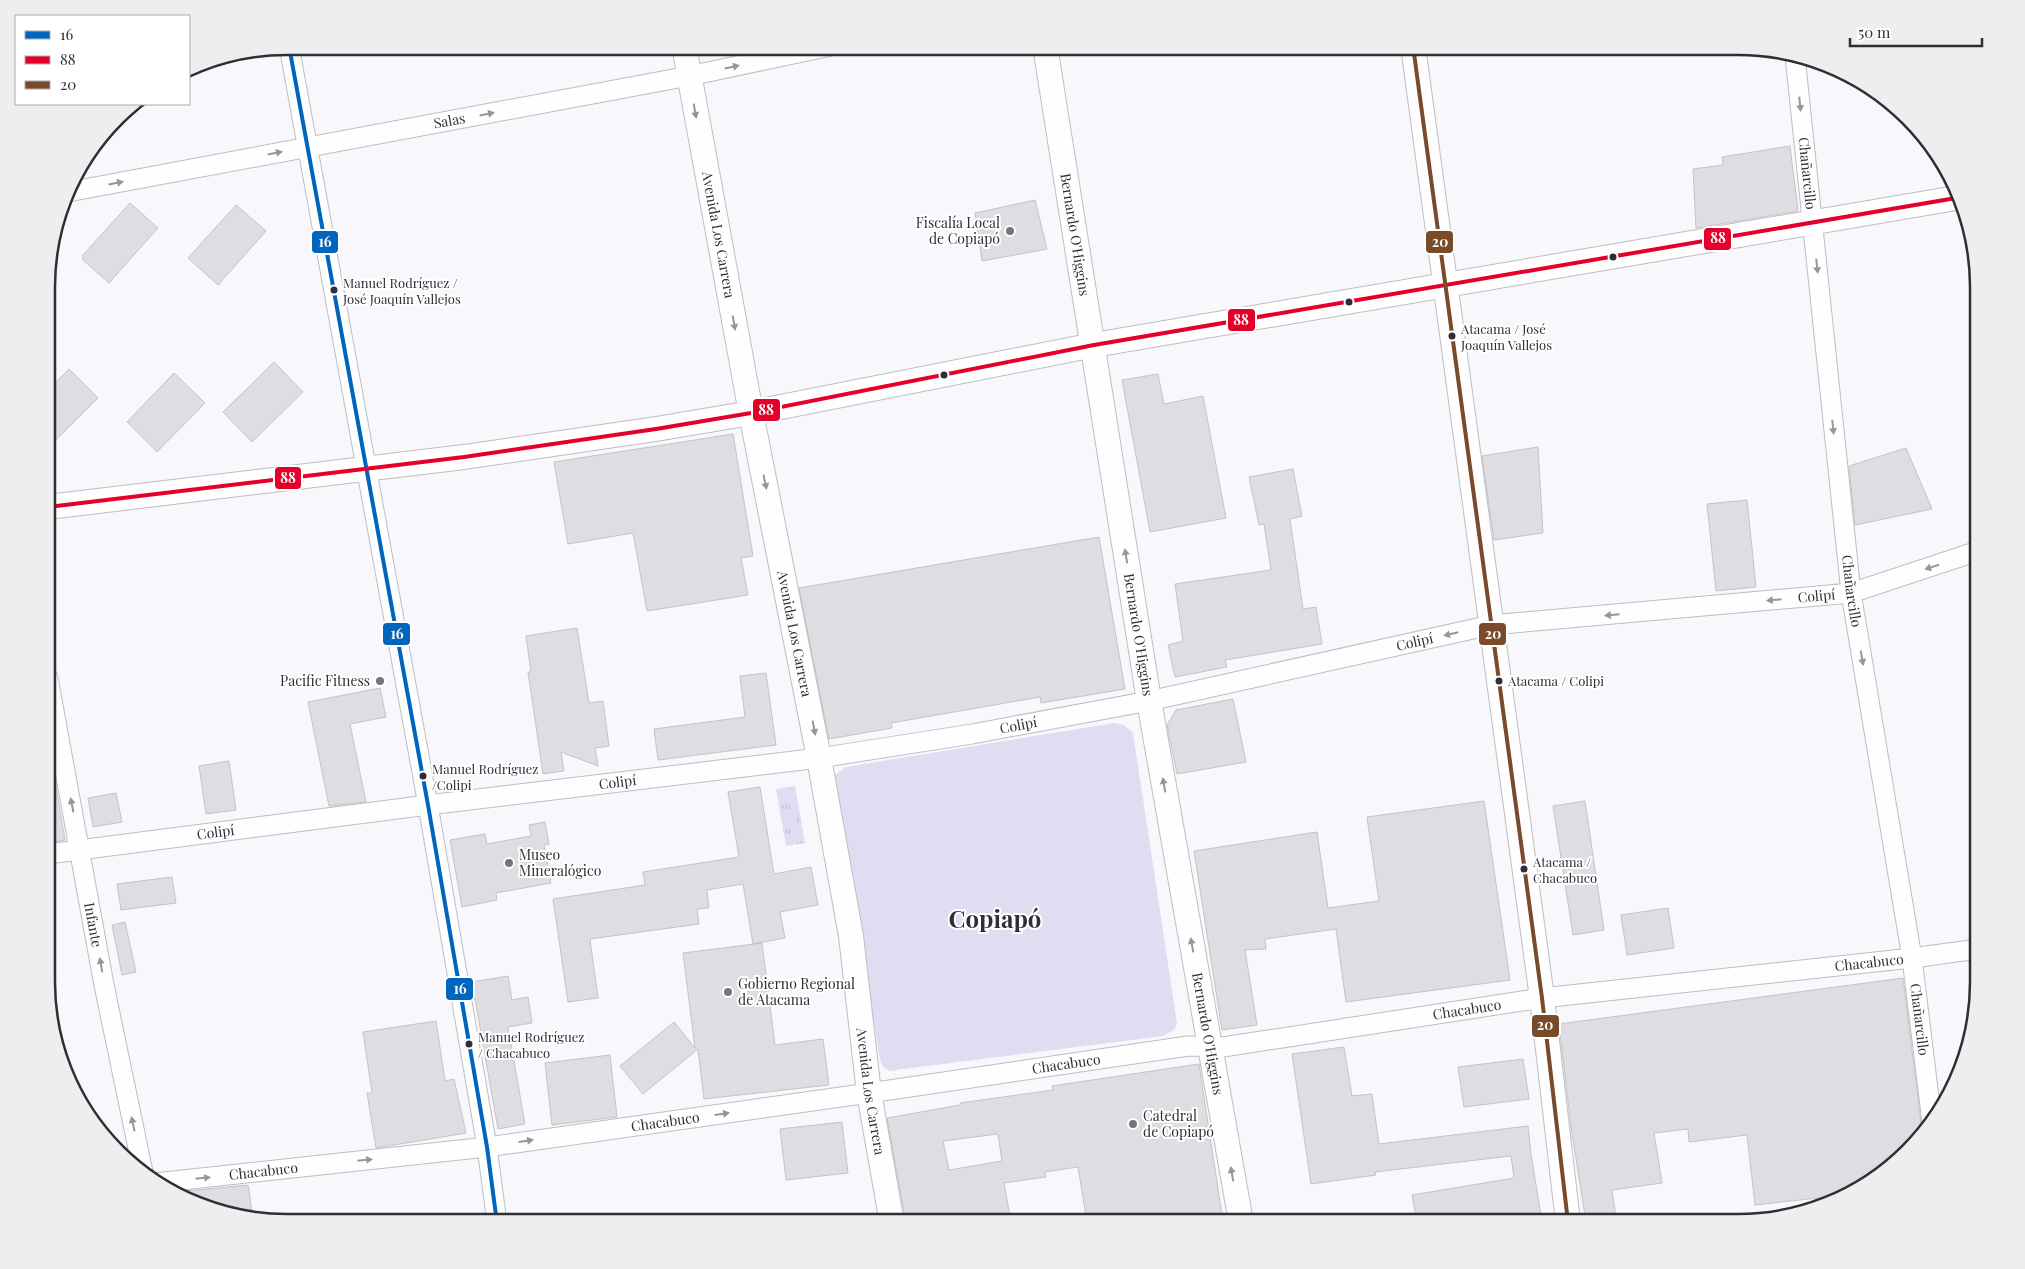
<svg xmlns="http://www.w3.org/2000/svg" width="2025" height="1269" font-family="'Playfair Display',serif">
<defs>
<pattern id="grass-tufts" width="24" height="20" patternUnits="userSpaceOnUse" patternTransform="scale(1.25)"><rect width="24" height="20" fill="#e2dcf2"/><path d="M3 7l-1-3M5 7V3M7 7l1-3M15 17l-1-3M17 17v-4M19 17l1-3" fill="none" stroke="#c2bdd0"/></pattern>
</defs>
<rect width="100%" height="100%" fill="#f8f7fb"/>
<polygon fill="url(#grass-tufts)" points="795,786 805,843 786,846 776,789"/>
<polygon fill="#e2dcf2" points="1114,723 1124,725 1133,733 1177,1023 1174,1030 1163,1036 903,1069 889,1071 883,1067 880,1060 833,776 846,767"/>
<g fill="#dfdce2" stroke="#c5c3c8" fill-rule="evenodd">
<polygon points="1790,146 1798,211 1696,228 1693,169 1723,165 1722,157"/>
<polygon points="1035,200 1047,249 982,261 975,213"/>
<polygon points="130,203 158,228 109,283 83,260 83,255"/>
<polygon points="236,205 266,231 218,285 188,258"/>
<polygon points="274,362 303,392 252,442 223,412"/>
<polygon points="69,369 98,398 48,448 48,390"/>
<polygon points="174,373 205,403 157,452 127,422"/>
<polygon points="1158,374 1164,404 1203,396 1226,518 1150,532 1122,380"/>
<polygon points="733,434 753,556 741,558 748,595 647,611 633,533 568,544 554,462"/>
<polygon points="1538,447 1543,533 1494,540 1482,456"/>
<polygon points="1906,448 1932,509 1855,525 1849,466"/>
<polygon points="1293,469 1302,516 1290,519 1303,609 1316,607 1322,644 1225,660 1227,667 1175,677 1168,645 1183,641 1175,584 1271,570 1264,524 1259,525 1249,477"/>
<polygon points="1747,500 1756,587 1716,591 1707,504"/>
<polygon points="1099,537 1125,689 1041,703 1040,697 891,723 892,728 829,739 799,588"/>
<polygon points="577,628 589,703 603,701 609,746 595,748 598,766 561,752 564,771 543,774 528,672 531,672 526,636"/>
<polygon points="766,673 776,745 658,760 654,729 745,717 740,676"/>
<polygon points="380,688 386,717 350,724 366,802 329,806 308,702"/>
<polygon points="1233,699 1246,762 1177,774 1167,725 1176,710"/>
<polygon points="229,761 236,810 206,814 199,766"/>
<polygon points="55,781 65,840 48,843 48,782"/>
<polygon points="760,787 774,874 811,867 818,905 780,912 785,938 753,944 743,884 707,890 709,908 697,909 699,924 590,939 598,998 568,1002 553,899 645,885 643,872 739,857 728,792"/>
<polygon points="116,793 122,822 93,827 88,798"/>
<polygon points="1484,801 1510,980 1346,1002 1336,929 1265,939 1266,949 1245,950 1257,1025 1222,1030 1194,851 1317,832 1328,908 1379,901 1367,817"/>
<polygon points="1585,801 1604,930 1573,935 1553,806"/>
<polygon points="545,822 549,844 544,845 551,883 496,893 497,900 462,907 450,840 485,834 487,844 531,836 529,825"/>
<polygon points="172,877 176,903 121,910 117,884"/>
<polygon points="1668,908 1674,948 1627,955 1621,915"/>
<polygon points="125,922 136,972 122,975 112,925"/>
<polygon points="762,943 775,1045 823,1039 829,1085 704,1099 698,1049 643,1094 620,1066 674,1022 695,1048 683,953"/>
<polygon points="508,976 512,1000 528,997 532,1023 508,1027 525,1124 498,1129 472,982"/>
<polygon points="1903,978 1922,1131 1858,1191 1844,1195 1755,1205 1747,1135 1689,1142 1688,1129 1654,1133 1662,1183 1612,1190 1616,1218 1586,1222 1571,1127 1559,1024"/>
<polygon points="436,1021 445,1081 454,1079 466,1133 376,1148 367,1093 372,1093 363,1032"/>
<polygon points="1344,1047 1352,1096 1372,1094 1379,1144 1528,1126 1531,1154 1542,1222 1417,1222 1412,1195 1514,1178 1511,1156 1375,1172 1376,1175 1311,1184 1292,1054"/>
<polygon points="610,1055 617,1117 552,1125 545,1063"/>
<polygon points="1523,1059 1529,1099 1464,1107 1458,1067"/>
<path d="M1199,1064L1223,1222H1087L1078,1167L1045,1172L1046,1177L1004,1183L1011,1222L906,1223L887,1118L960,1105V1103L1053,1090L1052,1086ZM998,1134L1002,1161L949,1170L943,1141Z"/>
<polygon points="842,1122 848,1173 786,1180 780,1129"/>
<polygon points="248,1185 253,1218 224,1214 176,1192"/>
</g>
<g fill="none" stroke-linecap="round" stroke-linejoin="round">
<g stroke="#bebdc2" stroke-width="21">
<g id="minor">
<polyline points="289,46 428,805 487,1147 497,1223"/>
<path id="s1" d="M1795,56L1851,593L1912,958L1932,1122"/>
<path id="s2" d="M68,192L689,76L831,46"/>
<path id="s3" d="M48,678L104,985L143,1172"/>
<path id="s4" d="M48,854L428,805L819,758L972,734L1149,701L1491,625L1851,593L1978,551"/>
<path id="s5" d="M155,1183L487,1147L869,1093L1188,1046L1223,1047L1542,998L1912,958L1978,949"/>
</g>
</g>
<g stroke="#bebdc2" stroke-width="26">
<g id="major">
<path id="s6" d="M684,46L751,413L819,758L851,936L869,1093L892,1223"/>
<path id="s7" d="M1045,46L1149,701L1241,1222"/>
<polyline points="1413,46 1542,998 1568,1222"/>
<polyline points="48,507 464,457 656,429 751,413 1094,345 1956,198"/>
</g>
</g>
<use href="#minor" stroke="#fefefe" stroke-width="19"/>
<use href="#major" stroke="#fefefe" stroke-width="24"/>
<g stroke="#fff" stroke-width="8">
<polyline id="bus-1" points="289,46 428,805 487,1147 497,1223"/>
</g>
<g stroke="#fff" stroke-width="8">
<polyline id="bus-2" points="48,507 464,457 656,429 751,413 1094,345 1956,198"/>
</g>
<g stroke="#fff" stroke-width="8">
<polyline id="bus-3" points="1413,46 1542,998 1568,1222"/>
</g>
<use href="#bus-1" stroke="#0065bd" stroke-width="4"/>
<use href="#bus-2" stroke="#e4002b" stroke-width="4"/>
<use href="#bus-3" stroke="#7a4b2a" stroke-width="4"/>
</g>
<defs><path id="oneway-solid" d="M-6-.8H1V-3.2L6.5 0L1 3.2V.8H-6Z" transform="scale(1.25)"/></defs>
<g fill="#96969a">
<use href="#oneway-solid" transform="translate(732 67) rotate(-12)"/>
<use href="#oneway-solid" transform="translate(1800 104) rotate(84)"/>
<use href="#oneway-solid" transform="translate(695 111) rotate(80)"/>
<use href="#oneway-solid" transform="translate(487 114) rotate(-11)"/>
<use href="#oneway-solid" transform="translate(275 153) rotate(-11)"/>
<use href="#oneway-solid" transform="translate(116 183) rotate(-11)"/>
<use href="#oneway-solid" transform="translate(1817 266) rotate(84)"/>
<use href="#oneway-solid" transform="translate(734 323) rotate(80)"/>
<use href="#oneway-solid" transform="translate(1833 427) rotate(84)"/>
<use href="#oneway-solid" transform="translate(765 482) rotate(78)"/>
<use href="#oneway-solid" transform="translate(1126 556) rotate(-99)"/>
<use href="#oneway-solid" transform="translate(1932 567) rotate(162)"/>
<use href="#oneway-solid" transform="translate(1774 600) rotate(175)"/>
<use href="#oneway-solid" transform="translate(1612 615) rotate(175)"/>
<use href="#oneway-solid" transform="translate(1451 634) rotate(167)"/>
<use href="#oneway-solid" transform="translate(1862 658) rotate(80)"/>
<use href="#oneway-solid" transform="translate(814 728) rotate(79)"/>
<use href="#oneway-solid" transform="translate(1164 785) rotate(-100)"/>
<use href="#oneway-solid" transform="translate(72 805) rotate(-101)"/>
<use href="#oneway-solid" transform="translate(1192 945) rotate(-100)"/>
<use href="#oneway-solid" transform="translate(101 965) rotate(-100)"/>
<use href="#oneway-solid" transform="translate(722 1114) rotate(-8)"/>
<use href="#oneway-solid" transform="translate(133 1124) rotate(-102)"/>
<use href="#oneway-solid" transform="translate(526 1141) rotate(-8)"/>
<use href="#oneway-solid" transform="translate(365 1160) rotate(-6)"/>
<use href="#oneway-solid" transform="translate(1232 1174) rotate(-100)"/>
<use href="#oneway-solid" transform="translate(203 1178) rotate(-6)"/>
</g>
<g fill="#75747a" stroke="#fff" stroke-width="2">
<circle cx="1010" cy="231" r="5"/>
<circle cx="380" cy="681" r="5"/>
<circle cx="509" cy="863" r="5"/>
<circle cx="728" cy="992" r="5"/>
<circle cx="1133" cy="1124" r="5"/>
</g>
<g fill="#2f2d35" stroke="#fff" stroke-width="2">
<circle cx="1613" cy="257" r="4.5"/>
<circle cx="334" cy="290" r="4.5"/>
<circle cx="1349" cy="302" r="4.5"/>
<circle cx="1452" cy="336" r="4.5"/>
<circle cx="944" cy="375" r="4.5"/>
<circle cx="1499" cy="681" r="4.5"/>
<circle cx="423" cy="776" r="4.5"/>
<circle cx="1524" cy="869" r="4.5"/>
<circle cx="469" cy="1044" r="4.5"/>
</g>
<g text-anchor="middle" stroke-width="4" stroke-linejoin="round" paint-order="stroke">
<g font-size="13" fill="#2f2d35" stroke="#fff" text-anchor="start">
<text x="343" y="288">Manuel Rodríguez /<tspan x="343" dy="16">José Joaquín Vallejos</tspan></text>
<text x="1461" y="334">Atacama / José<tspan x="1461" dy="16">Joaquín Vallejos</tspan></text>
<text x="1508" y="686">Atacama / Colipi</text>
<text x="432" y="774">Manuel Rodríguez<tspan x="432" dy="16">/Colipi</tspan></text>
<text x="1533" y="867">Atacama /<tspan x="1533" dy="16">Chacabuco</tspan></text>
<text x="478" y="1042">Manuel Rodríguez<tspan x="478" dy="16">/ Chacabuco</tspan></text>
</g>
<g font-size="14" fill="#2f2d35" stroke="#fff">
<text dy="5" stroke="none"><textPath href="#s2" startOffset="388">Salas</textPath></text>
<text dy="5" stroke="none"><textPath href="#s1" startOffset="118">Chañarcillo</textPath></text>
<text dy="5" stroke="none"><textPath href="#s7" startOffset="191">Bernardo O'Higgins</textPath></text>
<text dy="5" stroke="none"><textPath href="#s6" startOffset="192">Avenida Los Carrera</textPath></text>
<text dy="5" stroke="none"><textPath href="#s1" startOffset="538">Chañarcillo</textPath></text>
<text dy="5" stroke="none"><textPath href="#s4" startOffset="1789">Colipí</textPath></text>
<text dy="5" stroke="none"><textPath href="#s6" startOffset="598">Avenida Los Carrera</textPath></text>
<text dy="5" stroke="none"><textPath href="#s7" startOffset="596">Bernardo O'Higgins</textPath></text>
<text dy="5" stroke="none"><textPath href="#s4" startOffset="1384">Colipí</textPath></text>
<text dy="5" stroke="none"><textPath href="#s4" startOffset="979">Colipí</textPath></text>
<text dy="5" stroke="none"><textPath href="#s4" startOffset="574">Colipí</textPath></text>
<text dy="5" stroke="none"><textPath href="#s4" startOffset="169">Colipí</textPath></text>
<text dy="5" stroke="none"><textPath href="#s3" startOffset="251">Infante</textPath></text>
<text dy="5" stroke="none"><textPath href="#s5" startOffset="1729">Chacabuco</textPath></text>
<text dy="5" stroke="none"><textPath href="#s5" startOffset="1324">Chacabuco</textPath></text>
<text dy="5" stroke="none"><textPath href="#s1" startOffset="972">Chañarcillo</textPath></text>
<text dy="5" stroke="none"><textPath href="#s7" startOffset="1001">Bernardo O'Higgins</textPath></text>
<text dy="5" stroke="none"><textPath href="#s5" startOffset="919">Chacabuco</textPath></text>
<text dy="5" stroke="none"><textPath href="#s6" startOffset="1062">Avenida Los Carrera</textPath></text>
<text dy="5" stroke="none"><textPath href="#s5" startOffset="514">Chacabuco</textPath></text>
<text dy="5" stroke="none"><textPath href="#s5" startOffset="109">Chacabuco</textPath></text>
</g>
<g font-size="14" fill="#2f2d35" stroke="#fff" text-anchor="start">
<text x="1000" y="228" text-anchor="end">Fiscalía Local<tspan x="1000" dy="16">de Copiapó</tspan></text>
<text x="370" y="686" text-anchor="end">Pacific Fitness</text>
<text x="519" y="860">Museo<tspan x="519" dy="16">Mineralógico</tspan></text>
<text x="738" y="989">Gobierno Regional<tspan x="738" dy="16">de Atacama</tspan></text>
<text x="1143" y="1121">Catedral<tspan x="1143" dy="16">de Copiapó</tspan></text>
</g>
<g font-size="24" font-weight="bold" fill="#2f2d35" stroke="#fff">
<text x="995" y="928">Copiapó</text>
</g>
</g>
<path d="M0 0H2025V1269H0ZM287 55H1738A232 232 0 0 1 1970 287V982A232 232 0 0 1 1738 1214H287A232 232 0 0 1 55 982V287A232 232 0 0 1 287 55Z" fill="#eeeeef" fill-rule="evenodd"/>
<path fill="none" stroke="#2f2d35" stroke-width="2.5" d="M287 55H1738A232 232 0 0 1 1970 287V982A232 232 0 0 1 1738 1214H287A232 232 0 0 1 55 982V287A232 232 0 0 1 287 55Z"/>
<g stroke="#fff" stroke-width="2">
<rect x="1703" y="227" width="29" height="24" rx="5" fill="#e4002b"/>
<rect x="1425" y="230" width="29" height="24" rx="5" fill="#7a4b2a"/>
<rect x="311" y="230" width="28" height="24" rx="5" fill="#0065bd"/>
<rect x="1227" y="308" width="29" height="24" rx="5" fill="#e4002b"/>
<rect x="752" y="398" width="29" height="24" rx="5" fill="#e4002b"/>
<rect x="274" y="466" width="28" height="24" rx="5" fill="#e4002b"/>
<rect x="1478" y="622" width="29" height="24" rx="5" fill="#7a4b2a"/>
<rect x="382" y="622" width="29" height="24" rx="5" fill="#0065bd"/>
<rect x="445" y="977" width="29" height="24" rx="5" fill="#0065bd"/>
<rect x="1531" y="1014" width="29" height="24" rx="5" fill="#7a4b2a"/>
</g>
<g font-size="14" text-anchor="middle" font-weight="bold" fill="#fff">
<text x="1718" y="243">88</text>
<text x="1440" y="247">20</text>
<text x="325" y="247">16</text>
<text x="1241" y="325">88</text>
<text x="766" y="415">88</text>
<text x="288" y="483">88</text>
<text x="1493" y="639">20</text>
<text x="397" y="639">16</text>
<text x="460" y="994">16</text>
<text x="1545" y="1030">20</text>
</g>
<rect x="15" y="15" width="175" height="90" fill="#ffffff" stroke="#acabae"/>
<rect x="25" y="31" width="25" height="8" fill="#0065bd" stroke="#acabae"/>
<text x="60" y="40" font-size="15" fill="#2f2d35">16</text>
<rect x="25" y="56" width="25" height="8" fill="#e4002b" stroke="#acabae"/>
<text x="60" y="65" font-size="15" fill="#2f2d35">88</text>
<rect x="25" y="81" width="25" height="8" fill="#7a4b2a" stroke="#acabae"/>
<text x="60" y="90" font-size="15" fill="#2f2d35">20</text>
<path d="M1850 38v8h132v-8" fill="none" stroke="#2f2d35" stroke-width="2.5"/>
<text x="1858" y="38" font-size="15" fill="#2f2d35" stroke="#ffffff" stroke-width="4" paint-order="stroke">50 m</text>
</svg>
